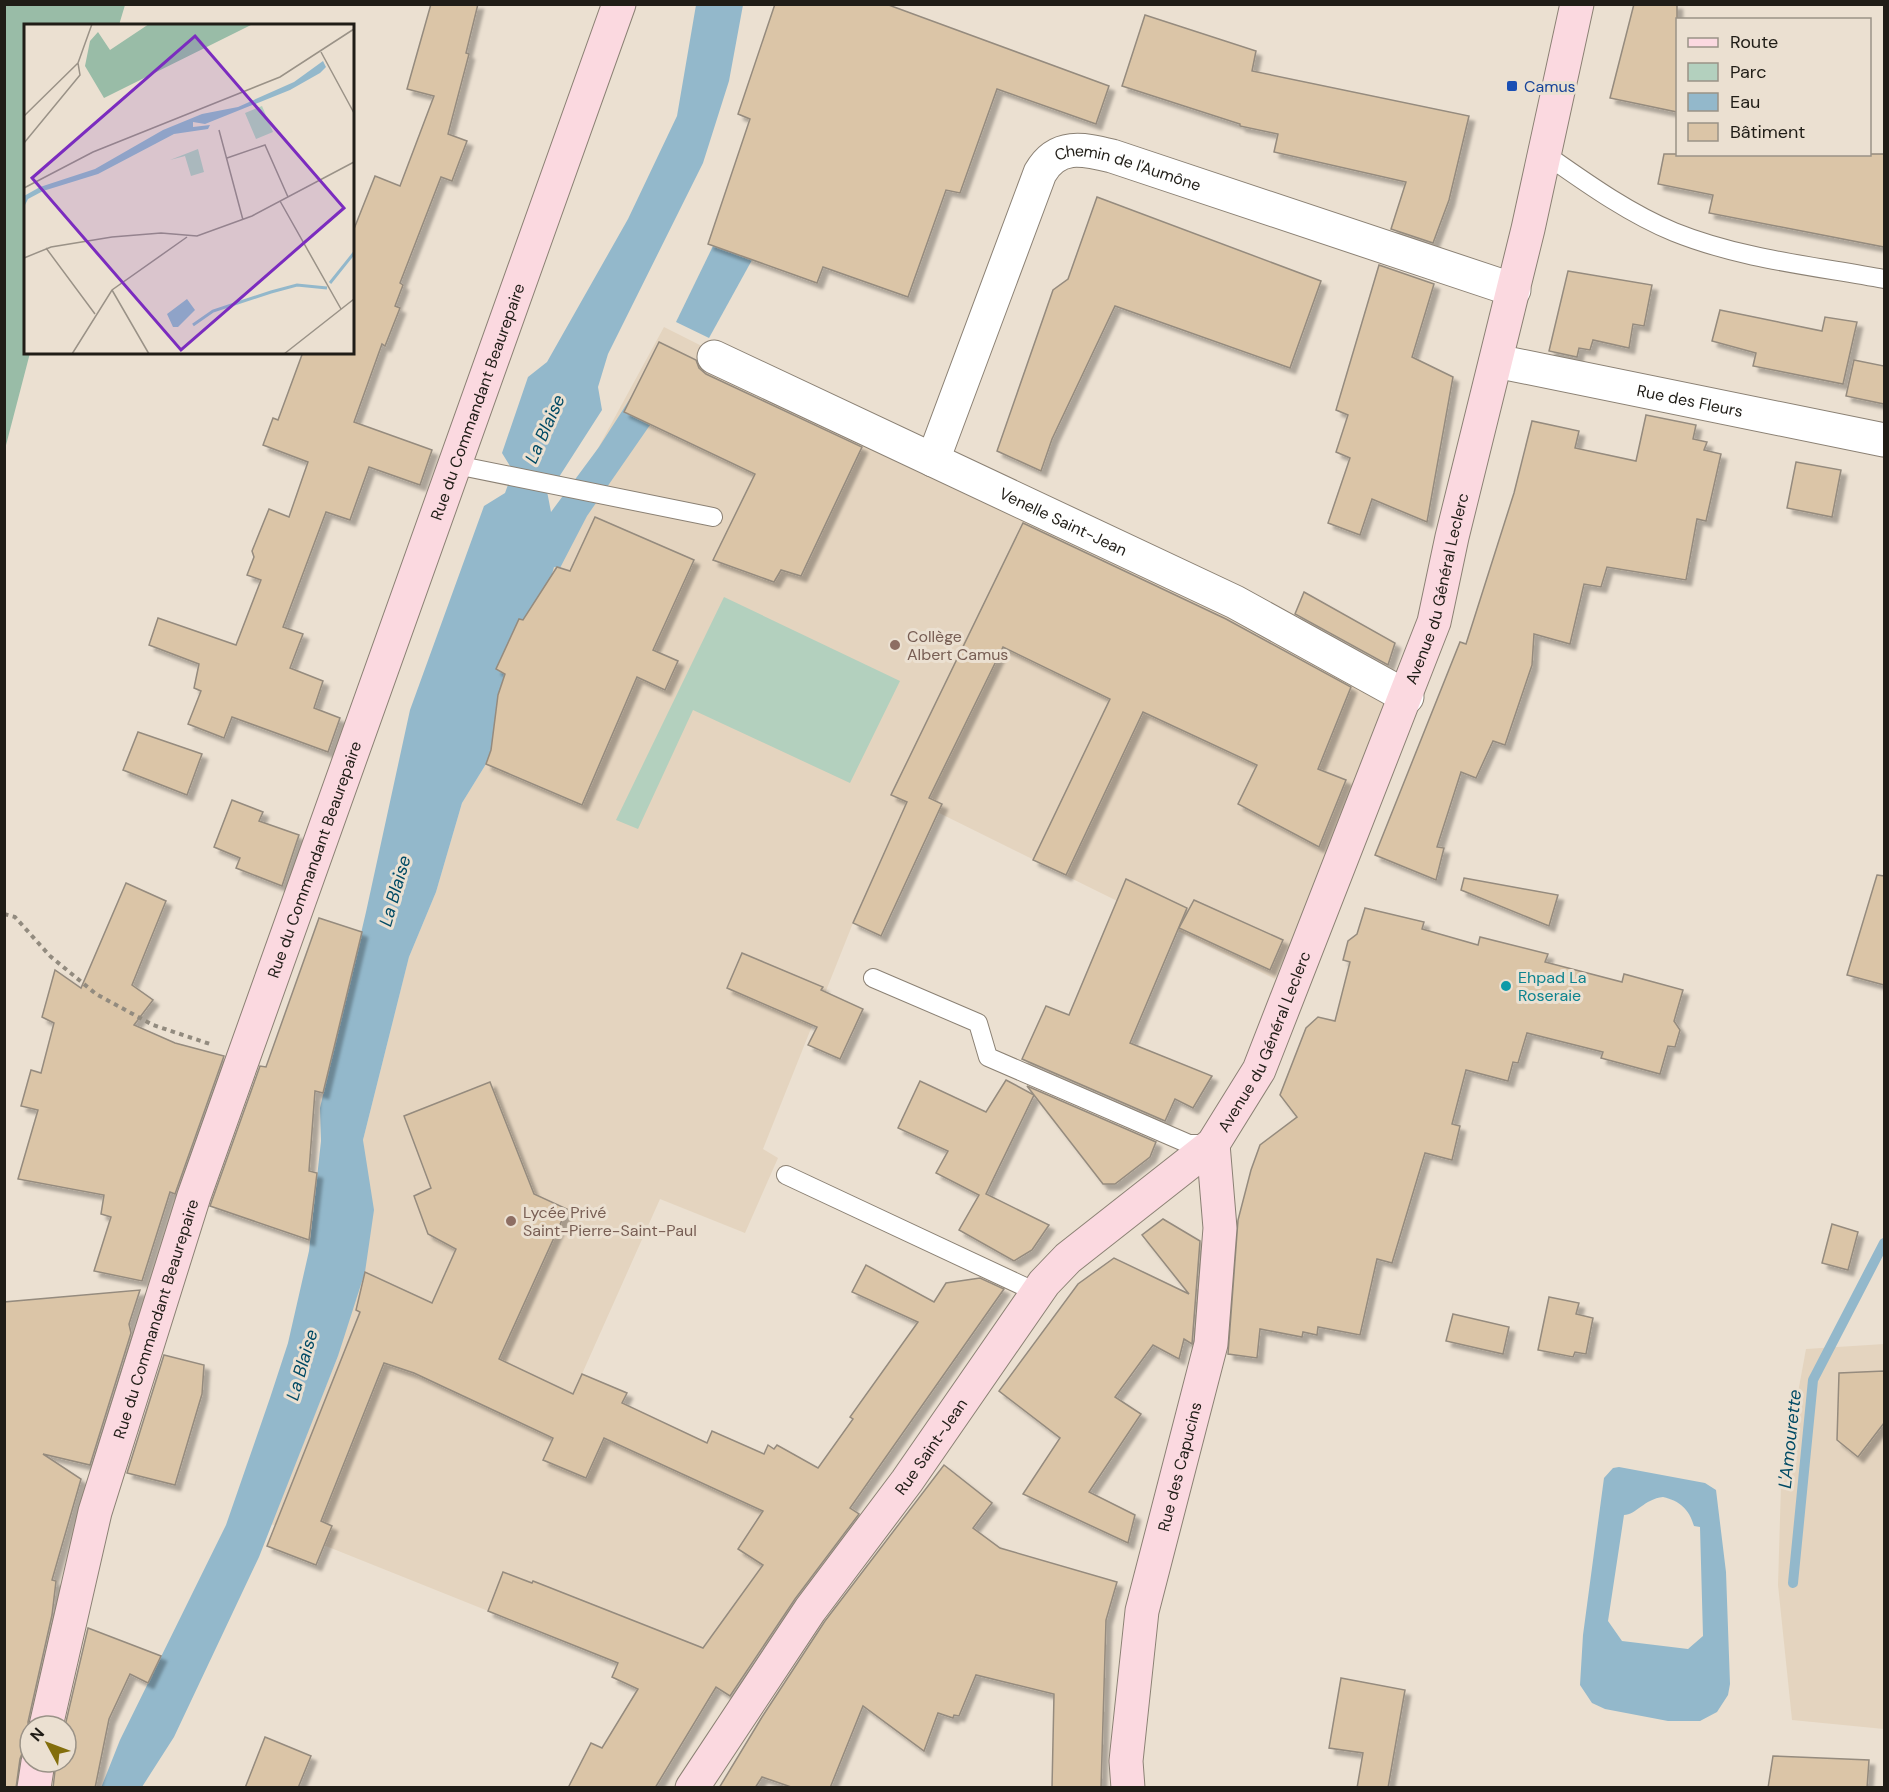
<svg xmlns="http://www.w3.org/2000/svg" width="1889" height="1792" font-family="'DM Sans',sans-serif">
<defs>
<filter id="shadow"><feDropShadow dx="5.5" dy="5.5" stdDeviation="1.5" flood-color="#0004"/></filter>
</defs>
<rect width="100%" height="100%" fill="#ebe0d1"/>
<g fill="#e4d4bf">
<polygon points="664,327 1118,555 1392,705 1275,979 915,801 853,923 763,1149 778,1158 745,1233 660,1199 582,1374 627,1393 622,1404 707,1442 712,1431 856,1497 709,1699 651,1672 618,1663 271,1524 338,1356 366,1170 363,1140 409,957 436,892 462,803 486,764 491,750 498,695 496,669 519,619 554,567 560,568 567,505"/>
<polygon points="1884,1344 1884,1729 1792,1720 1778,1585 1781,1485 1806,1349"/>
</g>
<polygon fill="#b3d0be" points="724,597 900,681 850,783 693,710 638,829 616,820"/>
<polygon fill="#99bca7" points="5,4 125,5 119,25 26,26 26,352 30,353 5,449"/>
<g fill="#93b8cb" fill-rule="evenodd">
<polygon points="696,5 743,5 729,81 703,163 608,354 598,387 602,410 559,477 546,486 551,512 599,447 635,391 624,412 650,425 587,516 560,568 554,567 551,578 527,621 519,619 496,669 505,674 496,710 491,750 486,764 462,803 436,892 409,957 363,1140 374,1210 365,1272 338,1356 259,1557 174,1737 142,1787 101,1788 120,1740 226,1525 270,1398 288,1343 309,1251 321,1141 320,1108 366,912 410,710 484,506 505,493 513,471 502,453 528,377 547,362 628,219 677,116"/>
<polygon points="713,246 752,260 709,338 676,322"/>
<path d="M1619,1467L1705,1483L1716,1490L1726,1572L1730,1684L1728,1695L1717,1712L1700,1721H1668L1605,1709L1592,1703L1580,1685L1583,1635L1604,1478L1613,1468ZM1663,1497C1680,1501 1689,1509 1694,1526L1700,1527L1703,1636L1688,1649L1622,1641L1608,1621L1624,1515C1636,1515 1644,1499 1663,1497Z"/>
</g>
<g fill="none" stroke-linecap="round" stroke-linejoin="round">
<polyline stroke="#93b8cb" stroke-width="10" points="1793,1583 1813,1380 1884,1243"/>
</g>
<g fill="#dbc5a7" stroke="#958b7e" stroke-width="1.5" filter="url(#shadow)">
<polygon points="431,4 478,4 466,53 469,54 448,134 467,141 452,181 441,177 400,283 403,285 395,306 400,308 385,346 382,344 354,422 432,450 420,485 369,467 350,520 326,512 283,627 303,634 290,668 323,681 314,708 340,718 328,752 232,717 224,738 188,724 201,691 194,688 199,664 149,645 158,618 236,645 261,580 247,575 254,557 252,551 269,509 289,517 308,462 263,445 273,418 278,420 303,352 352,352 352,234 375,176 400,186 434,96 407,89"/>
<polygon points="775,4 886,4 1109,86 1096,124 997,89 960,193 946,190 908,297 823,267 817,283 708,244 750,119 738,114"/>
<polygon points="1634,4 1677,4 1677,112 1610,98"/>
<polygon points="1145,15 1256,51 1252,71 1469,116 1449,200 1433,243 1391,229 1406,182 1274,152 1278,134 1240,126 1240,124 1122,86"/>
<polygon points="1664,154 1884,154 1884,247 1709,213 1713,195 1658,184"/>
<polygon points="1097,197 1321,281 1290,368 1115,306 1052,439 1041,471 997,451 1053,290 1068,279"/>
<polygon points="1379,265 1434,284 1412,357 1453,377 1427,522 1372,499 1360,535 1328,523 1350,458 1336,452 1348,415 1336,410"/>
<polygon points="1568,271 1652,285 1644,326 1633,324 1629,348 1593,340 1590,350 1579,348 1577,357 1549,351"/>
<polygon points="1720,310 1822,331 1825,317 1857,322 1843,384 1753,366 1756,353 1712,341"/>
<polygon points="659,342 696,360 699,368 706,374 862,447 801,576 781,570 774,582 713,560 755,474 624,412"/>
<polygon points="1854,360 1884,366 1884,404 1846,396"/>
<polygon points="1646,415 1696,425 1693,439 1707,442 1704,450 1721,454 1706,521 1697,519 1686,580 1607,567 1601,587 1584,584 1570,644 1534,634 1532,665 1505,745 1493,741 1476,778 1461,772 1437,847 1444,848 1436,880 1375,855 1460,642 1466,644 1514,493 1532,421 1579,431 1575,448 1636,461"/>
<polygon points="1796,462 1841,470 1832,517 1787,508"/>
<polygon points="595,517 694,560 653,650 678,661 665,690 637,677 582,805 486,764 491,750 498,695 505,674 496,669 519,619 523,620 557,567 570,571"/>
<polygon points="1023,523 1226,619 1351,687 1318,769 1346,780 1319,847 1238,804 1257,765 1143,712 1066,875 1033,860 1110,699 1003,647 929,798 942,804 881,936 853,923 907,802 891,795"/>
<polygon points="1304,592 1395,643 1388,665 1295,614"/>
<polygon points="138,732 202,754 187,795 123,770"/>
<polygon points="232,800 263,812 259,821 299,835 282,886 236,868 240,858 214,847"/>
<polygon points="1877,875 1884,876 1884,985 1847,975"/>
<polygon points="1464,878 1558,895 1549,926 1461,890"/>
<polygon points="1126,879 1187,908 1130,1043 1212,1076 1193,1108 1175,1099 1165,1121 1022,1059 1046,1006 1069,1015"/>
<polygon points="126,883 166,901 132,985 153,1000 134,1025 175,1043 224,1056 175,1194 170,1192 142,1281 94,1271 111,1217 101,1214 104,1195 18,1179 38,1110 21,1106 31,1070 41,1073 54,1023 42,1017 55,970 81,988"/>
<polygon points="1194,900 1283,940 1270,970 1179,928"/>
<polygon points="1365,908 1424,922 1422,929 1478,945 1480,937 1548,954 1545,962 1622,982 1624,974 1683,990 1674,1021 1680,1030 1675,1047 1668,1046 1660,1074 1601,1058 1603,1052 1527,1033 1518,1063 1513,1062 1508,1081 1466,1070 1452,1124 1460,1126 1452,1160 1425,1153 1392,1263 1377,1259 1360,1335 1318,1327 1317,1335 1303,1332 1302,1337 1260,1329 1257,1358 1228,1354 1238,1220 1251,1170 1260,1145 1297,1117 1280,1095 1306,1028 1318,1017 1335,1021 1350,962 1343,960 1348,941 1357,934"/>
<polygon points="319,918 362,932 323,1093 315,1091 309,1171 317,1173 309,1240 210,1206 260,1066 266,1067"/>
<polygon points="742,953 823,987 821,990 863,1009 840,1059 808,1045 817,1027 727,988"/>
<polygon points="1006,1080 1034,1095 986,1194 1049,1225 1032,1250 1014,1261 959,1230 979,1195 936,1173 948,1151 898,1128 920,1081 986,1112"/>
<polygon points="490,1082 534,1194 567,1209 499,1359 573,1394 582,1374 627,1393 622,1403 707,1443 712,1431 764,1454 768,1445 774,1449 777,1445 818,1468 853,1419 850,1417 918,1322 852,1292 866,1265 934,1302 946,1283 980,1278 1004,1289 850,1508 859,1514 795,1599 730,1696 716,1687 655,1788 568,1788 591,1743 602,1748 638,1689 612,1677 618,1663 488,1611 503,1572 532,1583 533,1581 703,1648 763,1565 738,1549 763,1511 604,1438 586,1478 543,1460 553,1438 414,1373 384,1363 321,1521 332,1526 316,1565 267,1546 360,1312 356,1310 365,1272 432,1303 456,1249 428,1234 414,1196 431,1188 404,1116"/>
<polygon points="1027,1086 1156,1142 1150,1157 1115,1184 1103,1184"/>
<polygon points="1163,1219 1200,1241 1192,1344 1184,1339 1179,1359 1153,1345 1115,1397 1141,1414 1089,1492 1135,1515 1128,1543 1023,1494 1060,1438 999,1391 1078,1284 1114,1258 1189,1294 1142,1235"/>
<polygon points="1832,1224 1858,1232 1848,1270 1822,1263"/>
<polygon points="140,1290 129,1324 131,1333 90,1465 43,1454 81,1479 52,1580 56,1581 52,1615 28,1722 30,1745 23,1751 20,1759 16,1788 4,1788 4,1302"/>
<polygon points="1549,1297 1579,1303 1576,1314 1593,1318 1586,1354 1575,1352 1573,1357 1538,1350"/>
<polygon points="1453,1314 1509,1327 1503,1354 1446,1341"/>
<polygon points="164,1355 204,1365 202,1394 175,1485 127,1473"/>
<polygon points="1884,1371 1884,1423 1858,1457 1837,1440 1839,1373"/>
<polygon points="944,1465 992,1503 973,1528 1000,1548 1117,1582 1106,1620 1101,1788 1052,1788 1054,1694 976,1675 959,1716 954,1715 953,1718 938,1713 924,1751 863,1706 830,1788 794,1788 762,1777 755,1788 719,1788 762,1717 825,1621"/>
<polygon points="88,1628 161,1656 148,1683 130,1674 109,1719 95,1788 53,1788 56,1762 66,1762 65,1726"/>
<polygon points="1341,1678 1405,1690 1388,1788 1357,1788 1363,1753 1329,1748"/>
<polygon points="265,1737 311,1756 298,1788 245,1788"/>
<polygon points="1773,1756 1869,1760 1867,1788 1768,1788"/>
</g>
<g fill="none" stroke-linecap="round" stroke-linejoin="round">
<g stroke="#8b8174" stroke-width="20">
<g id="lane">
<path d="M1545,154C1585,182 1628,213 1674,232C1741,259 1814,266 1884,279"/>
<polyline points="456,465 713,517"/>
<polyline points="873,978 978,1023 988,1057 1189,1144 1212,1144"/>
<polyline points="786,1175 1038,1293"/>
</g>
</g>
<g stroke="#8b8174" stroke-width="35">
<g id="street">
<path id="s1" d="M714,357L1235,602L1407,697"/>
<path id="s2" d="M1496,361L1884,440"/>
<path id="s3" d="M933,460L1040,173C1057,143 1083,149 1112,156L1514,290"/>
</g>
</g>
<g stroke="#8b8174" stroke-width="35">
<g id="secondary">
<path id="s4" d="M46,1726L95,1512L194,1196L619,4"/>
<polyline points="34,1788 38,1762"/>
<path id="s5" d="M692,1788L810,1610L907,1481L1044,1283L1068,1258L1213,1144L1259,1070L1434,622L1452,537L1528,229L1577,4"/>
<path id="s6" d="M1128,1788L1126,1761L1142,1611L1211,1344L1220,1228L1213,1144"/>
</g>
</g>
<polyline stroke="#928b7f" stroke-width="4" stroke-dasharray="4.5 4.5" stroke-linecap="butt" points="4,914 15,917 50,956 96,994 153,1025 210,1044"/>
<use href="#lane" stroke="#fff" stroke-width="18"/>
<use href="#street" stroke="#fff" stroke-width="33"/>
<use href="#secondary" stroke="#fbd9e0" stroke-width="33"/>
</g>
<rect fill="#1a4fb4" stroke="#ebe0d1" stroke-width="2" x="1506" y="80" width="12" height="12" rx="3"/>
<g fill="#8d6e63" stroke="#ebe0d1" stroke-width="2">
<circle cx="895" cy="645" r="6"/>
<circle cx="511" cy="1221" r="6"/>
</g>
<circle fill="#0f9aa8" stroke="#ebe0d1" stroke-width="2" cx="1506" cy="986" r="6"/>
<g text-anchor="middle" stroke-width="6" stroke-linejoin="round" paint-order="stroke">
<g font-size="16" fill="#164399" stroke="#ebe0d1" text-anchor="start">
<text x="1524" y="92">Camus</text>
</g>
<g font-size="16" fill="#201d17" stroke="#ebe0d1">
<text dy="6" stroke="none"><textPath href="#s3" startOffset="405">Chemin de l'Aumône</textPath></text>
<text dy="6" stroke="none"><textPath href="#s2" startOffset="198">Rue des Fleurs</textPath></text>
<text dy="6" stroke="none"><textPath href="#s4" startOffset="1394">Rue du Commandant Beaurepaire</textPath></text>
<text dy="6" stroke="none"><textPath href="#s1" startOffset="386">Venelle Saint-Jean</textPath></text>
<text dy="6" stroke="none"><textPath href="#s5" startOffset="1436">Avenue du Général Leclerc</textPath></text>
<text dy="6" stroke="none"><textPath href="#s4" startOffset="908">Rue du Commandant Beaurepaire</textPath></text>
<text dy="6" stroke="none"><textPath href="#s5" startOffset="950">Avenue du Général Leclerc</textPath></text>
<text dy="6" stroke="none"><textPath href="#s4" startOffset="422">Rue du Commandant Beaurepaire</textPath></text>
<text dy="6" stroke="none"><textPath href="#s5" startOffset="417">Rue Saint-Jean</textPath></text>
<text dy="6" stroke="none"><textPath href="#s6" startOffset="327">Rue des Capucins</textPath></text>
</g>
<g font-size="16" fill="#785e54" stroke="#ebe0d1" text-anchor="start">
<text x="907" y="642">Collège<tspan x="907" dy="18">Albert Camus</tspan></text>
<text x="523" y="1218">Lycée Privé<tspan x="523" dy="18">Saint-Pierre-Saint-Paul</tspan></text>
</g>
<g font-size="16" fill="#0d838f" stroke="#ebe0d1" text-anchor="start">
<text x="1518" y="983">Ehpad La<tspan x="1518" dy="18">Roseraie</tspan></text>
</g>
<g font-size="18" font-style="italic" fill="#004a64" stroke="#ebe0d1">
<text transform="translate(545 429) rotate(-66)" y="6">La Blaise</text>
<text transform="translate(395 891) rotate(-74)" y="6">La Blaise</text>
<text transform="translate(302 1365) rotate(-74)" y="6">La Blaise</text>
<text transform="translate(1790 1439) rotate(-84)" y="6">L'Amourette</text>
</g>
</g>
<g transform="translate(24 24)">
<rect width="330" height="330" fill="#ebe0d1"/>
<path d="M238,82L249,108L232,115L221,89ZM174,125L180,148L167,152L161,132L146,136Z" fill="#b3d0be"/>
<path d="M125,0H229L80,74L61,42L66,17L74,8L86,26Z" fill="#99bca7"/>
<path d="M299,37L302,43L296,49L266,66L181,100L169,98V103L186,101L184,105L150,110L74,150L19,167L4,175L0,183V172L16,163L71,145L139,106L178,90L214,83L270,58ZM163,275L171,286L154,303H149L143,290Z" fill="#93b8cb"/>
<path fill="none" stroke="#93b8cb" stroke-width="3" d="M306,259L330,229M169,301L189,287L247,268L273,261L303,264"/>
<path fill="none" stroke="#9a9287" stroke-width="1.5" d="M297,28L330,89M0,92L54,39M195,106L219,196M0,119L56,51L54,39L68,0M203,134L241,121L264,173M0,164L69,128L256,53L330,5M256,177L317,285M22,224L71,290M0,234L27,223L88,213L137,209L173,212L228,192L330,138M88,266L125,330M48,330L88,266L163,213M260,330L330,275"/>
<path fill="#7b2cbf" fill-opacity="0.15" stroke="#7b2cbf" stroke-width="3" d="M171,12L320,184L157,326L8,154Z"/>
<rect width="330" height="330" fill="none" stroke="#201d17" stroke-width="3"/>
</g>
<rect width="1889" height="1792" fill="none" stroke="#201d17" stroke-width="12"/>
<rect x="1676" y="18" width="195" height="138" fill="#ebe0d1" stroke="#9a9287" stroke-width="1.5"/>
<rect x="1688" y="38" width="30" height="9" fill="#fbd9e0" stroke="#9a9287" stroke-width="1.5"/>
<text x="1730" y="48" font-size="18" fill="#201d17">Route</text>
<rect x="1688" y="63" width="30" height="18" fill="#b3d0be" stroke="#9a9287" stroke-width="1.5"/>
<text x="1730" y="78" font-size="18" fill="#201d17">Parc</text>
<rect x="1688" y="93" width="30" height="18" fill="#93b8cb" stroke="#9a9287" stroke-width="1.5"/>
<text x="1730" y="108" font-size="18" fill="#201d17">Eau</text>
<rect x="1688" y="123" width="30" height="18" fill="#dbc5a7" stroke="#9a9287" stroke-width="1.5"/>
<text x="1730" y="138" font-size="18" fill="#201d17">Bâtiment</text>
<g transform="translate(48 1744) rotate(311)"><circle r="28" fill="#ebe0d1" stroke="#9a9287" stroke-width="1.5"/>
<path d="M0-4.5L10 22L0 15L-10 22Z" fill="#836e0c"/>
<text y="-9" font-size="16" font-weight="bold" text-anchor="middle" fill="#201d17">N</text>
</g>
</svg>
